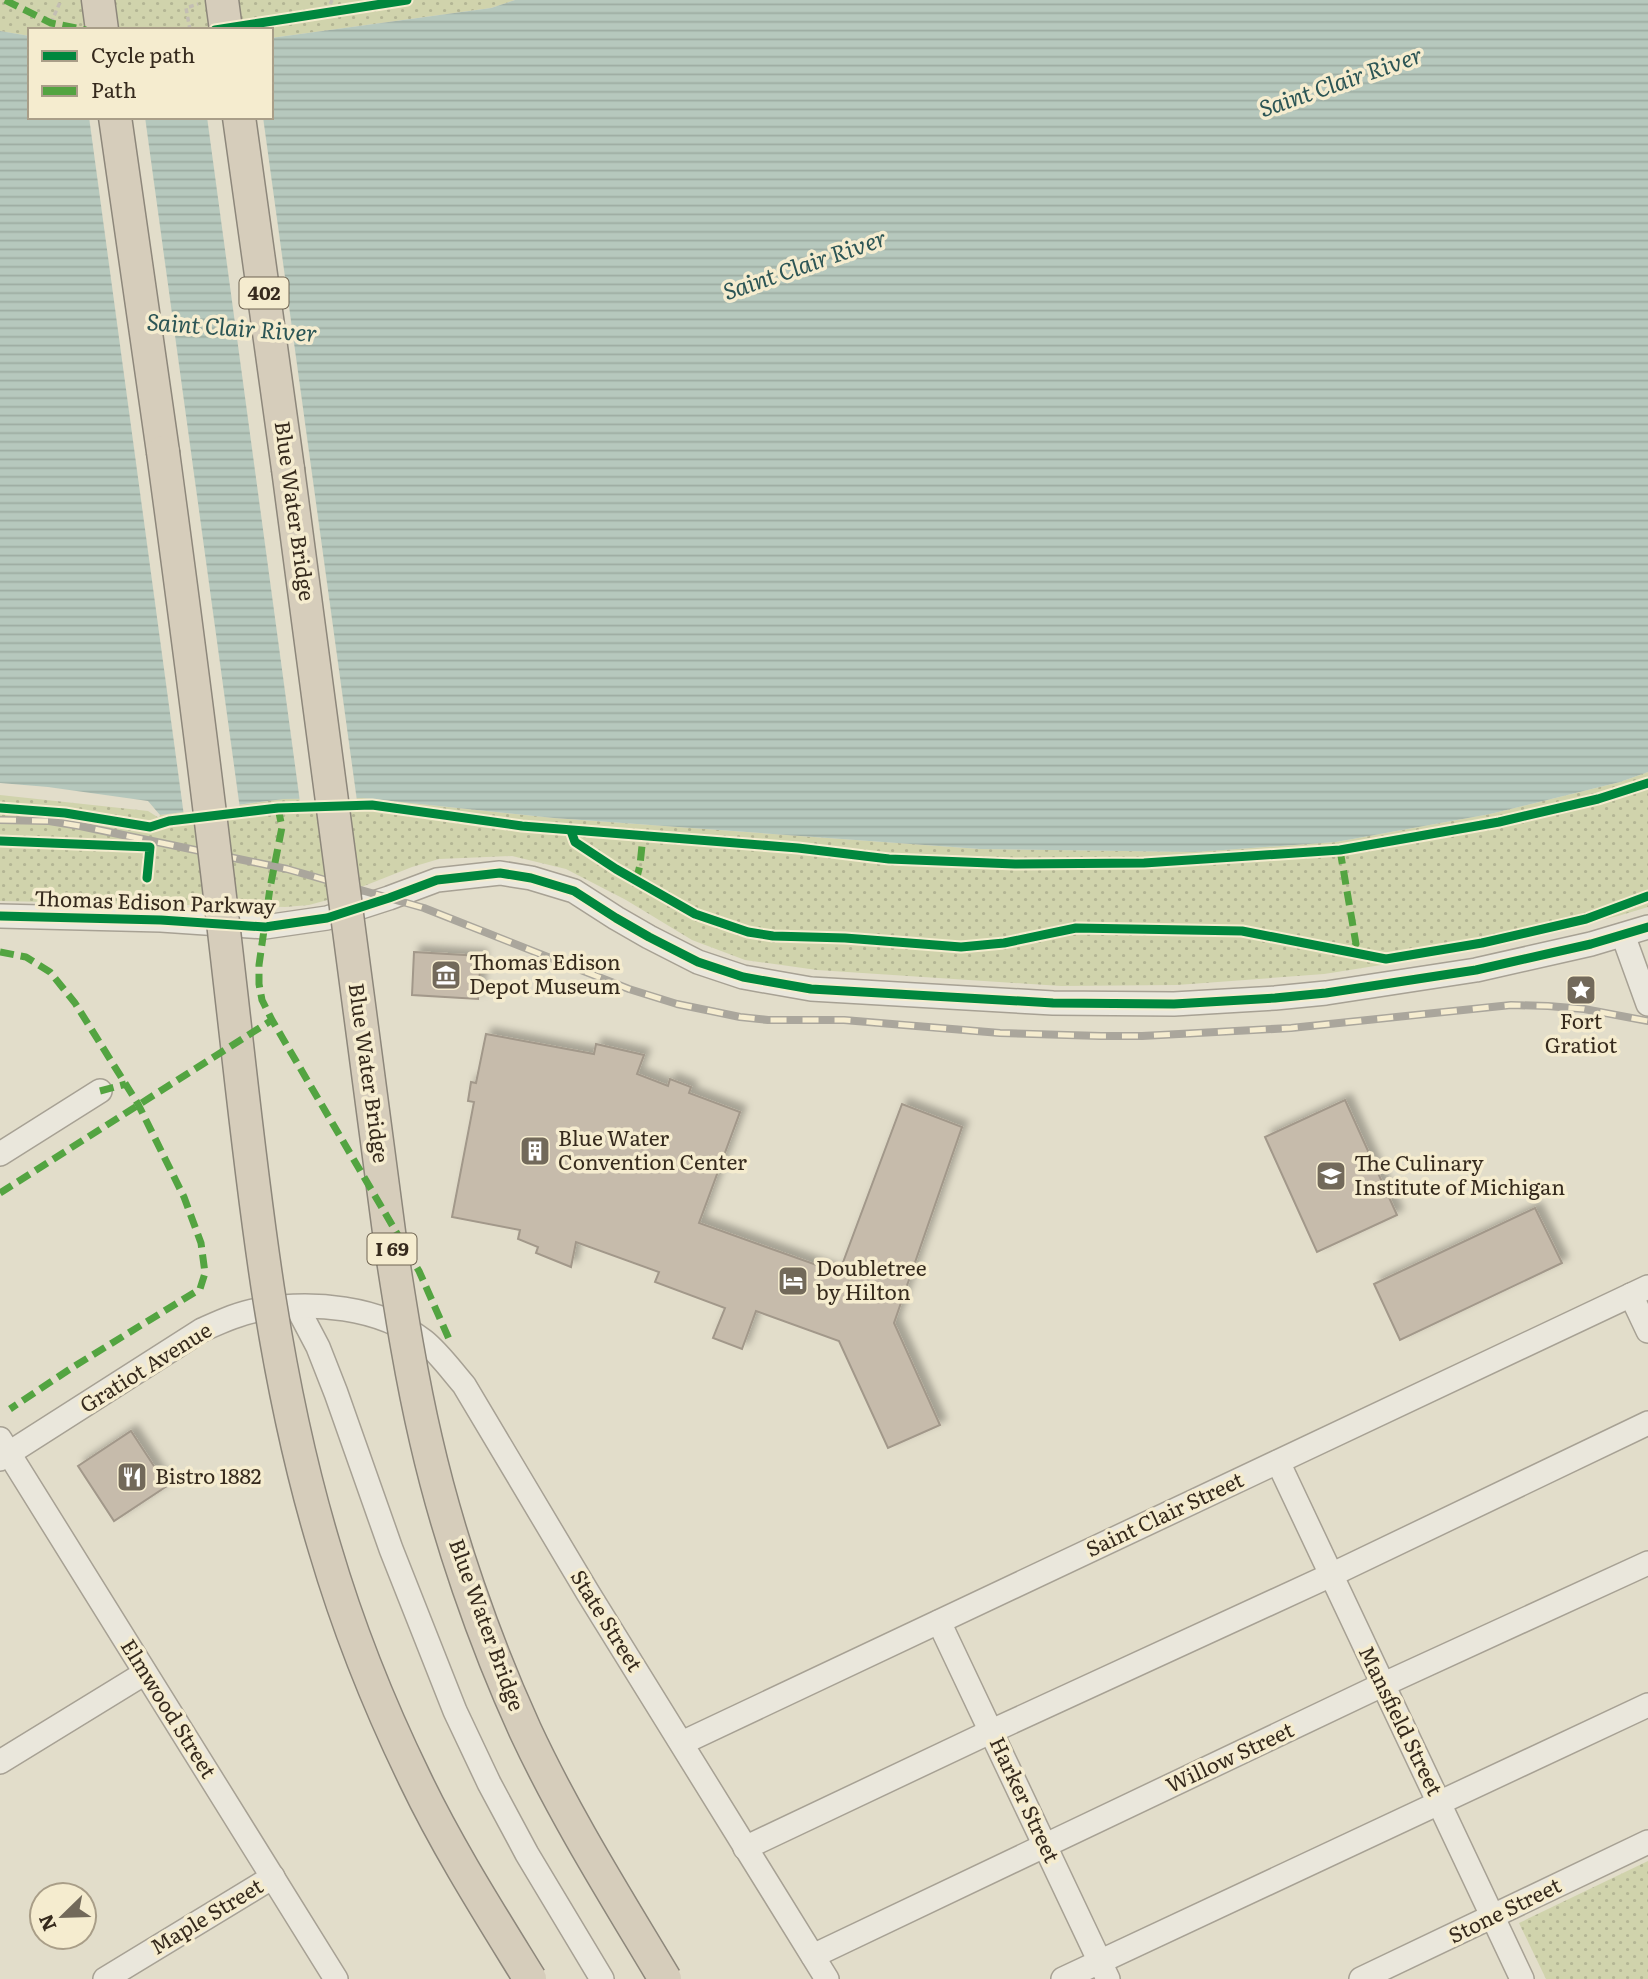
<svg xmlns="http://www.w3.org/2000/svg" width="1648" height="1979" font-family="Literata,serif">
<defs>
<pattern id="park-dots" width="8" height="8" patternUnits="userSpaceOnUse" patternTransform="scale(1.75)"><rect width="8" height="8" fill="#d0d3ac"/><path d="M2 2h.1M6 6h.1" fill="none" stroke="#b3b594" stroke-width="1.8" stroke-linecap="round"/></pattern>
<pattern id="water-rules" width="6" height="5" patternUnits="userSpaceOnUse" patternTransform="scale(1.75)"><rect width="6" height="5" fill="#b6c8bd"/><path d="M0 2.5h6" fill="none" stroke="#9daca2"/></pattern>
<filter id="shadow"><feDropShadow dx="6" dy="-6" stdDeviation="3.5" flood-color="#0004"/></filter>
</defs>
<rect width="100%" height="100%" fill="#e2ddca"/>
<g fill="url(#park-dots)">
<polygon points="0,0 515,0 491,8 271,38 271,30 30,30 30,36 0,31"/>
<polygon points="1648,772 1648,907 1618,916 1470,951 1324,974 1177,985 1061,986 817,970 745,960 692,940 626,900 566,869 512,856 439,859 412,867 331,899 309,905 285,907 0,901 0,791 149,808 161,815 284,799 363,798 554,818 980,849 1195,852 1336,842 1490,814 1620,782"/>
<polygon points="1648,1861 1648,1979 1546,1979 1519,1923"/>
</g>
<polygon fill="url(#water-rules)" points="515,0 1648,0 1648,772 1620,782 1490,814 1336,842 1195,852 980,849 554,818 363,798 284,799 160,815 149,808 0,791 0,31 30,36 30,117 271,117 271,38 491,8"/>
<g fill="#e2ddca">
<polygon points="89,117 145,117 240,809 184,816"/>
<polygon points="207,117 263,117 357,801 300,802"/>
<polygon points="0,783 48,787 148,801 160,815 159,818 148,811 0,795"/>
</g>
<g fill="#c6bbab" stroke="#a2988a" stroke-width="2" filter="url(#shadow)">
<polygon points="414,952 481,956 478,999 412,995"/>
<polygon points="486,1034 594,1054 596,1044 644,1055 637,1074 668,1086 670,1079 691,1087 689,1093 740,1112 699,1223 839,1273 902,1104 962,1127 894,1323 940,1425 888,1448 839,1341 756,1311 742,1349 713,1338 725,1308 655,1282 659,1272 576,1242 571,1267 536,1253 538,1247 518,1239 520,1230 452,1217 474,1102 468,1101 471,1082 476,1083"/>
<polygon points="1345,1100 1397,1215 1317,1252 1265,1137"/>
<polygon points="1535,1208 1562,1263 1400,1340 1374,1284"/>
<polygon points="131,1431 167,1486 114,1521 78,1466"/>
</g>
<g fill="none" stroke-linecap="round" stroke-linejoin="round">
<g stroke="#a7a194" stroke-width="26">
<g id="minor">
<polyline points="0,916 161,920 265,927 327,918 389,898 437,880 500,873 531,878 574,891 616,918 649,937 698,962 743,977 811,989 1053,1003 1174,1004 1275,998 1326,993 1476,970 1591,944 1648,927"/>
<polyline points="1623,935 1648,1004"/>
<polyline points="0,1154 100,1091"/>
<polyline points="1631,1295 1648,1331"/>
<polyline points="297,1307 318,1347 336,1393 391,1549 455,1711 489,1783 527,1854 602,1979"/>
<polyline points="0,1439 336,1979"/>
<path d="M0,1459L202,1330C220,1322 239,1313 258,1310C312,1301 379,1306 424,1341C439,1353 451,1370 464,1385L588,1593L827,1979"/>
<polyline points="1278,1462 1522,1979"/>
<polyline points="939,1622 1108,1979"/>
<polyline points="682,1743 1648,1287"/>
<polyline points="0,1762 145,1673"/>
<polyline points="745,1848 992,1731 1331,1575 1648,1423"/>
<polyline points="813,1956 1382,1685 1648,1563"/>
<polyline points="105,1979 273,1877"/>
<polyline points="1063,1979 1648,1705"/>
<polyline points="1361,1979 1648,1842"/>
</g>
</g>
<g stroke="#8d877b" stroke-width="35">
<g id="highway">
<polyline points="98,0 102,30"/>
<polyline points="222,0 226,30"/>
<polyline points="115,117 163,452"/>
<polyline points="239,117 288,469"/>
</g>
</g>
<g stroke="#c3beb3" stroke-width="3.5" stroke-dasharray="5 3.5" stroke-linecap="butt">
<polyline points="327,12 332,0"/>
<polyline points="51,23 61,0"/>
<polyline points="190,30 186,8 198,4"/>
<polyline points="356,806 372,805 522,826 798,848 889,859 1015,864 1144,863 1340,850 1499,822 1598,799 1648,783"/>
<polyline points="0,808 65,813 150,827 169,821 188,818"/>
<polyline points="234,813 278,808 310,807"/>
</g>
<use href="#minor" stroke="#eae7dc" stroke-width="23"/>
<use href="#highway" stroke="#d6cdbb" stroke-width="32"/>
<g stroke="#aaa69c" stroke-width="8">
<polyline id="rail" points="0,820 49,821 80,826 287,869 424,908 629,989 677,1004 740,1017 768,1020 844,1020 1000,1033 1101,1036 1142,1036 1291,1028 1511,1005 1548,1006 1584,1009 1648,1021"/>
</g>
<use href="#rail" stroke="#f5eccf" stroke-width="5" stroke-dasharray="16" stroke-linecap="butt"/>
<g stroke="#8d877b" stroke-width="35" stroke-linecap="butt">
<g id="highway-bridge">
<path d="M163,452C187,629 210,806 230,983C252,1173 269,1365 325,1549C348,1627 379,1705 415,1779C448,1848 490,1914 530,1979"/>
<path d="M288,469L391,1247C401,1311 411,1376 426,1440C448,1536 484,1640 525,1730C565,1816 616,1897 665,1979"/>
</g>
</g>
<use href="#highway-bridge" stroke="#d6cdbb" stroke-width="32"/>
<g stroke="#53a441" stroke-width="7" stroke-dasharray="14 7" stroke-linecap="butt">
<polyline points="5,0 51,23 86,30"/>
<polyline points="278,808 282,827 270,888 259,965 259,984 262,1000 272,1020 419,1271 449,1339"/>
<polyline points="1340,850 1356,944 1350,952"/>
<polyline points="636,881 640,865 643,836"/>
<polyline points="0,952 26,957 50,972 75,1003 138,1104 184,1197 201,1243 205,1273 200,1289 73,1367 10,1409"/>
<polyline points="100,1091 126,1084"/>
<polyline points="0,1193 272,1020"/>
</g>
<g stroke="#f5eccf" stroke-width="13">
<g id="cycleway">
<polyline points="215,30 407,0"/>
<polyline points="0,808 65,813 150,827 169,821 278,808 372,805 522,826 798,848 889,859 1015,864 1144,863 1340,850 1499,822 1598,799 1648,783"/>
<polyline points="571,831 575,842 616,869 695,914 748,932 773,936 845,938 961,947 1004,943 1076,928 1242,931 1386,959 1482,943 1586,919 1648,896"/>
<polyline points="0,841 150,847 147,878"/>
<polyline points="0,916 161,920 265,927 327,918 389,898 437,880 500,873 531,878 574,891 616,918 649,937 698,962 743,977 811,989 1053,1003 1174,1004 1275,998 1326,993 1476,970 1591,944 1648,927"/>
</g>
</g>
<use href="#cycleway" stroke="#00873e" stroke-width="9"/>
</g>
<defs>
<g id="museum-square" transform="scale(1.575)"><rect x="-9" y="-9" width="18" height="18" rx="4" fill="#72695a" stroke="#f5eccf"/><path d="M0-6L6-3V-2H-6V-3ZM-5-1h2V3h-2ZM-1-1h2V3h-2ZM3-1h2V3H3ZM-6 4H6V6H-6Z" fill="#fff"/></g>
<g id="sight-square" transform="scale(1.575)"><rect x="-9" y="-9" width="18" height="18" rx="4" fill="#72695a" stroke="#f5eccf"/><path d="M0-6L1.8-2.2L6-1.7L2.9 1.2L3.7 5.4L0 3.3L-3.7 5.4L-2.9 1.2L-6-1.7L-1.8-2.2Z" fill="#fff"/></g>
<g id="building-square" transform="scale(1.575)"><rect x="-9" y="-9" width="18" height="18" rx="4" fill="#72695a" stroke="#f5eccf"/><path d="M-4-6H4V6H1V3H-1V6H-4ZM-2.5-4.3h1.7v1.8h-1.7ZM.8-4.3h1.7v1.8H.8ZM-2.5-1h1.7V.8h-1.7ZM.8-1h1.7V.8H.8Z" fill="#fff"/></g>
<g id="school-square" transform="scale(1.575)"><rect x="-9" y="-9" width="18" height="18" rx="4" fill="#72695a" stroke="#f5eccf"/><path d="M0-5L7-2L0 1L-7-2ZM-4 1L0 2.5L4 1V4Q0 6-4 4Z" fill="#fff"/></g>
<g id="hotel-square" transform="scale(1.575)"><rect x="-9" y="-9" width="18" height="18" rx="4" fill="#72695a" stroke="#f5eccf"/><path d="M-6-4.5h1.5V1H6V5H4.5V3h-9V5H-6ZM-4 0a1.8 1.8 0 1 1 3.6 0ZM.5 0V-2.5h3Q6-2.5 6 0Z" fill="#fff"/></g>
<g id="restaurant-square" transform="scale(1.575)"><rect x="-9" y="-9" width="18" height="18" rx="4" fill="#72695a" stroke="#f5eccf"/><path d="M-5-6h1v4h1v-4h1v4h1v-4h1v5L-1.5 .5V6h-2V.5L-5-1ZM5-6V6H3V1.5H1.5Q1.5-4 5-6Z" fill="#fff"/></g>
</defs>
<g fill-rule="evenodd">
<use href="#museum-square" x="446" y="975"/>
<use href="#sight-square" x="1581" y="990"/>
<use href="#building-square" x="535" y="1151"/>
<use href="#school-square" x="1331" y="1176"/>
<use href="#hotel-square" x="793" y="1281"/>
<use href="#restaurant-square" x="132" y="1477"/>
</g>
<g text-anchor="middle" stroke-width="7" stroke-linejoin="round" paint-order="stroke">
<g fill="#f5eccf" stroke="#6f6452" stroke-width="2">
<rect x="239.5" y="277.5" width="49" height="31" rx="5"/>
<rect x="367.5" y="1233.5" width="49" height="31" rx="5"/>
</g>
<g font-size="19" font-weight="bold" fill="#362a1d">
<text x="264" y="300">402</text>
<text x="392" y="1256">I 69</text>
</g>
<g font-size="21" fill="#362a1d" stroke="#f5eccf">
<text transform="translate(294 511) rotate(82)" y="7">Blue Water Bridge</text>
<text transform="translate(155 903) rotate(2)" y="7">Thomas Edison Parkway</text>
<text transform="translate(368 1073) rotate(82)" y="7">Blue Water Bridge</text>
<text transform="translate(146 1368) rotate(-32)" y="7">Gratiot Avenue</text>
<text transform="translate(1165 1515) rotate(-25)" y="7">Saint Clair Street</text>
<text transform="translate(606 1621) rotate(58)" y="7">State Street</text>
<text transform="translate(486 1625) rotate(70)" y="7">Blue Water Bridge</text>
<text transform="translate(168 1709) rotate(58)" y="7">Elmwood Street</text>
<text transform="translate(1400 1721) rotate(64)" y="7">Mansfield Street</text>
<text transform="translate(1230 1758) rotate(-25)" y="7">Willow Street</text>
<text transform="translate(1024 1800) rotate(65)" y="7">Harker Street</text>
<text transform="translate(1505 1911) rotate(-26)" y="7">Stone Street</text>
<text transform="translate(207 1917) rotate(-31)" y="7">Maple Street</text>
</g>
<g font-size="21" fill="#362a1d" stroke="#f5eccf" text-anchor="start">
<text x="469" y="970">Thomas Edison<tspan x="469" dy="24">Depot Museum</tspan></text>
<text x="1581" y="1029" text-anchor="middle">Fort<tspan x="1581" dy="24">Gratiot</tspan></text>
<text x="558" y="1146">Blue Water<tspan x="558" dy="24">Convention Center</tspan></text>
<text x="1354" y="1171">The Culinary<tspan x="1354" dy="24">Institute of Michigan</tspan></text>
<text x="816" y="1276">Doubletree<tspan x="816" dy="24">by Hilton</tspan></text>
<text x="155" y="1484">Bistro 1882</text>
</g>
<g font-size="23" font-style="italic" fill="#2c5555" stroke="#f5eccf">
<text transform="translate(1341 82) rotate(-19)" y="8">Saint Clair River</text>
<text transform="translate(805 265) rotate(-19)" y="8">Saint Clair River</text>
<text transform="translate(232 328) rotate(4)" y="8">Saint Clair River</text>
</g>
</g>
<rect x="28" y="28" width="245" height="91" fill="#f5eccf" stroke="#a99e88" stroke-width="2"/>
<rect x="42" y="51" width="35" height="10" fill="#00873e" stroke="#a99e88" stroke-width="2"/>
<text x="91" y="63" font-size="21" fill="#362a1d">Cycle path</text>
<rect x="42" y="86" width="35" height="10" fill="#53a441" stroke="#a99e88" stroke-width="2"/>
<text x="91" y="98" font-size="21" fill="#362a1d">Path</text>
<g transform="translate(63 1916) rotate(247)"><circle r="33" fill="#f5eccf" stroke="#a99e88" stroke-width="2"/>
<path d="M0-5L12 26L0 18L-12 26Z" fill="#72695a"/>
<text y="-10" font-size="19" font-weight="bold" text-anchor="middle" fill="#362a1d">N</text>
</g>
</svg>
